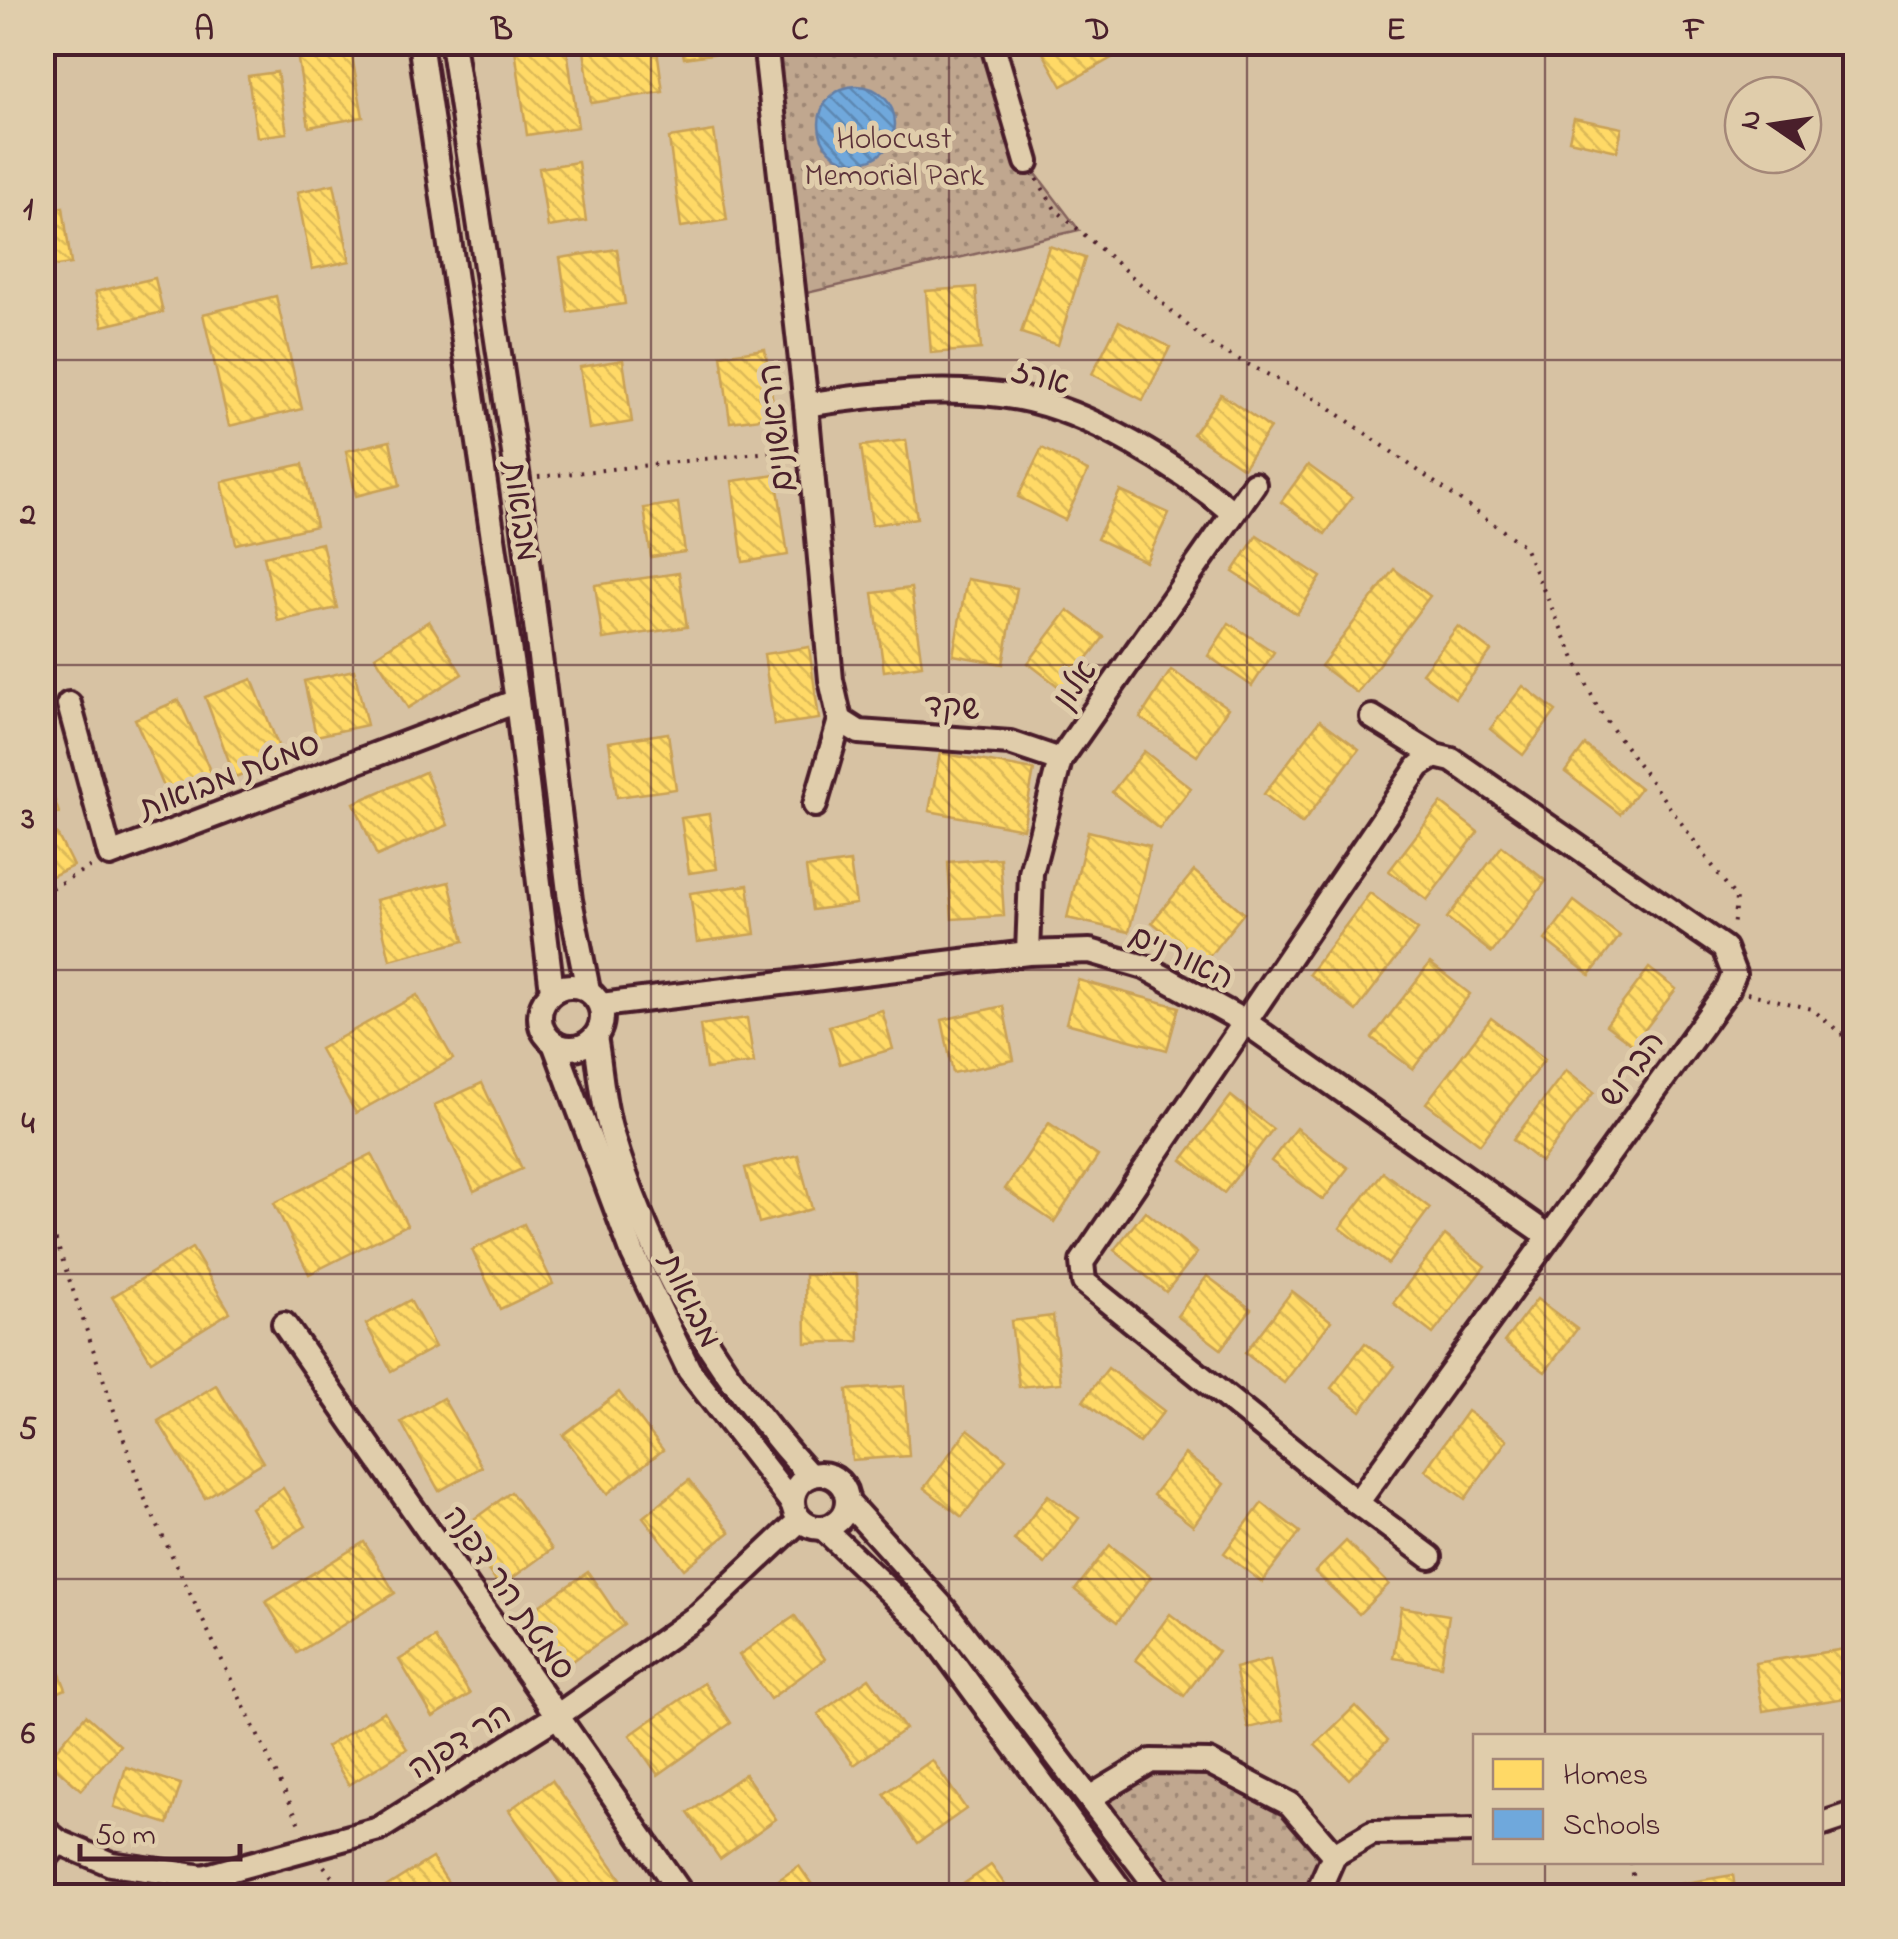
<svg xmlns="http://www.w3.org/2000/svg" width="1898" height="1939" font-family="'Indie Flower','Playpen Sans Hebrew',sans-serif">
<defs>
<pattern id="park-dots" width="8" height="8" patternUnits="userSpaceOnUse" patternTransform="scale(2.5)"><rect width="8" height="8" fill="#c0a78f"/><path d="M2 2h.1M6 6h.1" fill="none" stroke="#9e8775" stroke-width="1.8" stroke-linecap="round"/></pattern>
<pattern id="homes-back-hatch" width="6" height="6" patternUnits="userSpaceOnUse" patternTransform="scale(2.5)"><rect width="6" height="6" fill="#ffd966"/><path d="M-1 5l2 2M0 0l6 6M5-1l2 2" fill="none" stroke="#dcba59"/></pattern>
<pattern id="schools-back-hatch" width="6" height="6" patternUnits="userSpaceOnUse" patternTransform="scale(2.5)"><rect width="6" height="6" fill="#6fa8dc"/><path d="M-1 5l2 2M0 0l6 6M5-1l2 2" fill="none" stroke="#5d88b3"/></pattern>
</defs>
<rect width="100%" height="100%" fill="#d7c2a3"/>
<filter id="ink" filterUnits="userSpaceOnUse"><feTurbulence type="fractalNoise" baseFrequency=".01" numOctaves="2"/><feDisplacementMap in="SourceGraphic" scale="20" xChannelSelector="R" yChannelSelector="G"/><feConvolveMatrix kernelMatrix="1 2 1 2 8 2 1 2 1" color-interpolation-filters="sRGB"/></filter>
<g filter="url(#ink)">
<g fill="url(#park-dots)" stroke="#85635d" stroke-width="2.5">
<polygon points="765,43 992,43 1027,162 1079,230 794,296"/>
<polygon points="1151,1761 1209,1762 1290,1804 1334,1855 1316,1896 1164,1896 1091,1797"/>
</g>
<g fill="url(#homes-back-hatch)" stroke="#c9a154" stroke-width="2.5">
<polygon points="514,42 566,42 578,127 527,135"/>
<polygon points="583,42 656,42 663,92 591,103"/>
<polygon points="681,42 738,42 739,50 684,58"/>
<polygon points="1057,42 1140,42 1062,86 1042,51"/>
<polygon points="350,45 363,117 309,127 297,54"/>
<polygon points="277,72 287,133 257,137 248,76"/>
<polygon points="1574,118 1622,128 1617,151 1569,140"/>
<polygon points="714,131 727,220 681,227 669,138"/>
<polygon points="578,162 586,221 548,227 539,168"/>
<polygon points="334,184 350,261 312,269 297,192"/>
<polygon points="63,207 71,264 42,268 42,210"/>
<polygon points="1049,246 1085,258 1058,345 1021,333"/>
<polygon points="617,249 625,304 568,312 560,258"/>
<polygon points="155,278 163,312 103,326 95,292"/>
<polygon points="976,287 981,349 931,353 926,291"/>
<polygon points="276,296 302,409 229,426 203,314"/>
<polygon points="1119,321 1170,347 1143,400 1092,374"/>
<polygon points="765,349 775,416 730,422 721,355"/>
<polygon points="623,360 632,422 589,429 580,367"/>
<polygon points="1221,394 1270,428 1243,468 1193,434"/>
<polygon points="906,440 917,518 872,525 861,446"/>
<polygon points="390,441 400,485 356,496 346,451"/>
<polygon points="1042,448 1088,471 1065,520 1018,497"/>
<polygon points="303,464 316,526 236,544 222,482"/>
<polygon points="1308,465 1352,497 1325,534 1281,502"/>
<polygon points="776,475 788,555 743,562 732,481"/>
<polygon points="1120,491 1169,513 1146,562 1097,539"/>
<polygon points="678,503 685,552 651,557 644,508"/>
<polygon points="1257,535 1321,577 1297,614 1233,572"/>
<polygon points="322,543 337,608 278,621 264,556"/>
<polygon points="1394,569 1430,596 1357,693 1321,666"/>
<polygon points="679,573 687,627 603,639 595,585"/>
<polygon points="967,579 1017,588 1003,664 953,655"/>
<polygon points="911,588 922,665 884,671 873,593"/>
<polygon points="1068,610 1104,637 1063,690 1028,663"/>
<polygon points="429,621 462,674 408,708 375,656"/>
<polygon points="1229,623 1274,652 1252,686 1208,656"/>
<polygon points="1458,626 1491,651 1455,698 1422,673"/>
<polygon points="809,647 819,719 774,725 764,654"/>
<polygon points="354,670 367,725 316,736 304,681"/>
<polygon points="1171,670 1228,708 1197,756 1140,718"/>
<polygon points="252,679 283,758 235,777 205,697"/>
<polygon points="1523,686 1556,711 1523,755 1490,729"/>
<polygon points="179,700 215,782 170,801 135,719"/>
<polygon points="1320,720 1359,749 1302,824 1264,794"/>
<polygon points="668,733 676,789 617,797 609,742"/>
<polygon points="1585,745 1640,788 1620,814 1565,772"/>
<polygon points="1144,751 1191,788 1159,829 1112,792"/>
<polygon points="940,753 1034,770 1023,829 929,811"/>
<polygon points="425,772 448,825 377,856 354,803"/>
<polygon points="48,780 59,813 42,818 42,782"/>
<polygon points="1441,803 1478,832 1427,900 1389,871"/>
<polygon points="709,814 717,869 689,873 681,818"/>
<polygon points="1088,831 1150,846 1129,932 1067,918"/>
<polygon points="57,834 73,866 42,881 42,842"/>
<polygon points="1502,846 1546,881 1492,953 1447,918"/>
<polygon points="1000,858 1004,916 952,919 948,862"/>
<polygon points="850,862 856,904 812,910 806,868"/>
<polygon points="1194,871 1244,913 1203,964 1152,922"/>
<polygon points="449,882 464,941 390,960 376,900"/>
<polygon points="748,885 755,934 697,942 690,893"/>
<polygon points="1370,893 1418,930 1356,1011 1309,974"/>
<polygon points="1574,901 1620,936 1590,975 1545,940"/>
<polygon points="1430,963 1470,994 1413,1069 1372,1038"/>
<polygon points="1649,968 1676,989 1633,1045 1606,1025"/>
<polygon points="1078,980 1179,1007 1167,1050 1066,1023"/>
<polygon points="417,995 453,1059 356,1113 320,1049"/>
<polygon points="1003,1006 1014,1060 953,1073 942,1020"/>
<polygon points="882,1010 893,1049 840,1064 829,1026"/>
<polygon points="747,1018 754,1063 706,1069 700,1025"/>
<polygon points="1491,1018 1545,1059 1480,1144 1426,1103"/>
<polygon points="1566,1070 1594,1092 1541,1162 1513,1140"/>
<polygon points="482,1083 522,1169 474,1191 434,1105"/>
<polygon points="1231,1096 1273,1129 1224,1193 1182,1160"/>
<polygon points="1049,1123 1098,1156 1054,1222 1005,1189"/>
<polygon points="1296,1128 1348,1168 1323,1200 1271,1161"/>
<polygon points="372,1154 407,1225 309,1274 274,1203"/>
<polygon points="798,1155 812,1209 759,1223 745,1168"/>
<polygon points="1383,1172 1430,1208 1388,1264 1340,1228"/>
<polygon points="1145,1211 1197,1253 1166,1292 1114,1250"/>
<polygon points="524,1224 553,1284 500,1309 472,1250"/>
<polygon points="1445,1235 1485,1266 1433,1334 1393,1303"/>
<polygon points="192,1248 230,1312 151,1361 112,1297"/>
<polygon points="857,1274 859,1341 806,1343 805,1275"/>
<polygon points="1207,1276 1251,1309 1221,1349 1177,1316"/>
<polygon points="1292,1291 1331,1321 1284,1383 1245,1353"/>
<polygon points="1537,1299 1577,1329 1545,1372 1504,1342"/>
<polygon points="410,1300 435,1347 391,1371 366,1324"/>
<polygon points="1053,1316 1061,1383 1019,1387 1011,1321"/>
<polygon points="1365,1343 1395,1366 1361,1411 1331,1388"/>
<polygon points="1108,1368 1164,1411 1139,1443 1083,1401"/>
<polygon points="216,1385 263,1462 205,1498 158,1421"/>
<polygon points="904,1386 909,1456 852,1460 847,1390"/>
<polygon points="619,1392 663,1450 607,1494 563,1435"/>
<polygon points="443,1398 482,1467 439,1491 401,1422"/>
<polygon points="1467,1411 1507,1440 1465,1499 1425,1470"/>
<polygon points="968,1429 1006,1459 962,1517 924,1488"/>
<polygon points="1185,1454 1224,1484 1193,1526 1153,1495"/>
<polygon points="689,1480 730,1532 684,1569 643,1517"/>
<polygon points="283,1488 306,1526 274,1546 251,1508"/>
<polygon points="511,1492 552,1549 500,1587 459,1530"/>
<polygon points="1048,1495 1079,1518 1045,1564 1014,1540"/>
<polygon points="1262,1503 1300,1532 1262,1582 1224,1553"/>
<polygon points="1346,1541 1389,1584 1359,1614 1315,1572"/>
<polygon points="364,1542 395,1593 297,1653 266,1602"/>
<polygon points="1110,1545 1151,1577 1117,1622 1075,1590"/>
<polygon points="588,1572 624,1625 567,1665 530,1612"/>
<polygon points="1401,1607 1449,1615 1441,1666 1393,1658"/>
<polygon points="1170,1614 1218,1651 1184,1696 1136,1660"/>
<polygon points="795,1616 825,1659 770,1699 739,1655"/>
<polygon points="44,1634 66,1689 42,1699 42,1635"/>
<polygon points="435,1638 470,1694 433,1717 399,1660"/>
<polygon points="1845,1649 1852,1697 1763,1711 1755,1663"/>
<polygon points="1270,1659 1283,1720 1248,1728 1235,1668"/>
<polygon points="869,1678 905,1729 854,1765 818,1714"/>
<polygon points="704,1683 731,1723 658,1775 630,1735"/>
<polygon points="1355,1706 1388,1740 1349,1779 1315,1745"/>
<polygon points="384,1711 407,1749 349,1785 326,1747"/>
<polygon points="86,1715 120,1745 81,1790 47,1760"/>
<polygon points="932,1760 966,1809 918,1843 884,1794"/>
<polygon points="126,1767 181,1784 168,1824 114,1807"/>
<polygon points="745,1774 776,1819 720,1859 688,1813"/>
<polygon points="552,1780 633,1896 569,1896 509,1810"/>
<polygon points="432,1858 457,1896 385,1896 381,1890"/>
<polygon points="991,1865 1013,1896 946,1896"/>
<polygon points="799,1866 820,1896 755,1896"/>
<polygon points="1733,1875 1736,1896 1662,1896 1661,1887"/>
</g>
<circle fill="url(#schools-back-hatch)" stroke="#647fa7" stroke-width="2.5" cx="857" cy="124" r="38"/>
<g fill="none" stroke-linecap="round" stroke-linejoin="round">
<g stroke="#4a1f2b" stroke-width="30">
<g id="minor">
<polyline points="420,42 517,701 552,991"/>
<polyline points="452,42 518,479 570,900 588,990"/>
<polyline points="765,42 806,405 831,680 840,720 815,805"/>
<polyline points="992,42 1027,162"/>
<path d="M806,405C876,394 949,385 1019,398C1089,411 1180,467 1233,513"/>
<polyline points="69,704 110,855 517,701"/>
<polyline points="840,720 859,732 1010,743 1060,760"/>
<polyline points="1028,953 1031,873 1060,760 1254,484"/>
<circle cx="571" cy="1017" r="31"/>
<polyline points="601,1005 1028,953 1090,951 1145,967 1245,1022 1549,1236"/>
<path d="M595,1037C601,1069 602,1104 612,1135C652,1267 717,1374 810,1476"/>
<polyline points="554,1043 633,1254 689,1370 793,1504"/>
<polyline points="284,1324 683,1896"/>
<circle cx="820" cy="1501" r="27"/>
<polyline points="848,1503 945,1610 1164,1896"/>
<polyline points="1357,1503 1728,989 1734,974 1724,948 1452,760 1435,756 1372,717"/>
<polyline points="824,1529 927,1627 1125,1896"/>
<polyline points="1430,1557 1357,1503 1084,1282 1082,1262 1419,766 1435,756"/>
<polyline points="1091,1797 1151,1761 1209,1762 1290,1804 1334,1855"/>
<polyline points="1820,1825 1856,1813"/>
<polyline points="42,1828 59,1842 111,1864 203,1877 379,1829 557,1716 699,1615 800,1520"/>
<polyline points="42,1862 59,1842"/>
<polyline points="1316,1896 1334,1855 1372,1833 1476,1831"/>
</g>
</g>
<g stroke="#4a1f2b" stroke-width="4" stroke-dasharray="2.5 8" stroke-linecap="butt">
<polyline points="1037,179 1055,209 1210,345 1320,401 1523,545 1598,709 1736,898 1733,930"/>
<polyline points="538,477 787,450"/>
<polyline points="42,893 93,865"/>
<polyline points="1747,993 1812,1009 1856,1046"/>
<polyline points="42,1200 143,1495 302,1828"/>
<polyline points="1630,1862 1636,1896"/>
<polyline points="324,1866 346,1896"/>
</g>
<use href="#minor" stroke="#e0cdab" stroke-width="22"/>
</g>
</g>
<path fill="none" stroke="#4a1f2b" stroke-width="2.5" stroke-opacity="0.55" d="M353,42V1896M651,42V1896M949,42V1896M1247,42V1896M1545,42V1736M42,360H1856M42,665H1856M42,970H1856M42,1274H1856M42,1579H1856M1545,1862V1896"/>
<g text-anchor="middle" stroke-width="10" stroke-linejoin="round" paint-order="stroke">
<g font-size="32" fill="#5c333a" stroke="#e0cdab">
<text x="894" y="148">Holocust<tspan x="894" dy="37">Memorial Park</tspan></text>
</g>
<g font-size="32" fill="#4a1f2b" stroke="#e0cdab">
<text transform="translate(1041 376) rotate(15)" y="11">ארז</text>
<text transform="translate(775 428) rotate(-96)" y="11">הראשונים</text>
<text transform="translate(522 511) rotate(82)" y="11">מבואות</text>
<text transform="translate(1074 684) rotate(-55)" y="11">אלון</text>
<text transform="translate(952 706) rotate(4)" y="11">שקד</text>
<text transform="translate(229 775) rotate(-21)" y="11">סמטת מבואות</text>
<text transform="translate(1182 956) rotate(25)" y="11">האורנים</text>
<text transform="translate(1631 1068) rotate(-54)" y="11">הברוש</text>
<text transform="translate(691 1300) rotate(64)" y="11">מבואות</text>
<text transform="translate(510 1592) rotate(55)" y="11">סמטת הר דפנה</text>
<text transform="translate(459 1740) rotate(-32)" y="11">הר דפנה</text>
</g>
</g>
<rect width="1898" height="1939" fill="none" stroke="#e0cdab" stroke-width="110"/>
<rect x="1473" y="1734" width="350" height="130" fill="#e0cdab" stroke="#a48778" stroke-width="2.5"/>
<rect x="1493" y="1759" width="50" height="30" fill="#ffd966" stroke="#a48778" stroke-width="2.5"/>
<text x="1563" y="1784" font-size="30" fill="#4a1f2b">Homes</text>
<rect x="1493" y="1809" width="50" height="30" fill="#6fa8dc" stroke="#a48778" stroke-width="2.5"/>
<text x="1563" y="1834" font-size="30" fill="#4a1f2b">Schools</text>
<g transform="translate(1773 125) rotate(283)"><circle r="48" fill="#e0cdab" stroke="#a48778" stroke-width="2.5"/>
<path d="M0-8L18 38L0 25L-18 38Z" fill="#4a1f2b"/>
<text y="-15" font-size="28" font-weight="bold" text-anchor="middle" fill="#4a1f2b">N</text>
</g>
<path d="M80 1844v15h160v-15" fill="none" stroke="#4a1f2b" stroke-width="5"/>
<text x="95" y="1844" font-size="30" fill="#4a1f2b" stroke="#e0cdab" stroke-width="8" paint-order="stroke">50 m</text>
<rect x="55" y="55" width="1788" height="1829" fill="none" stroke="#4a1f2b" stroke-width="4"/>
<g font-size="32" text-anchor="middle" font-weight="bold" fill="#4a1f2b">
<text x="204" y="39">A</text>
<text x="502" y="39">B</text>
<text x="800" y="39">C</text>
<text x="1098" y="39">D</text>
<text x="1396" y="39">E</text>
<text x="1694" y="39">F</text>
<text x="28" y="219">1</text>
<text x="28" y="524">2</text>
<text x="28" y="828">3</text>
<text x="28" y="1133">4</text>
<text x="28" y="1438">5</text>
<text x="28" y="1743">6</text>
</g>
</svg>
